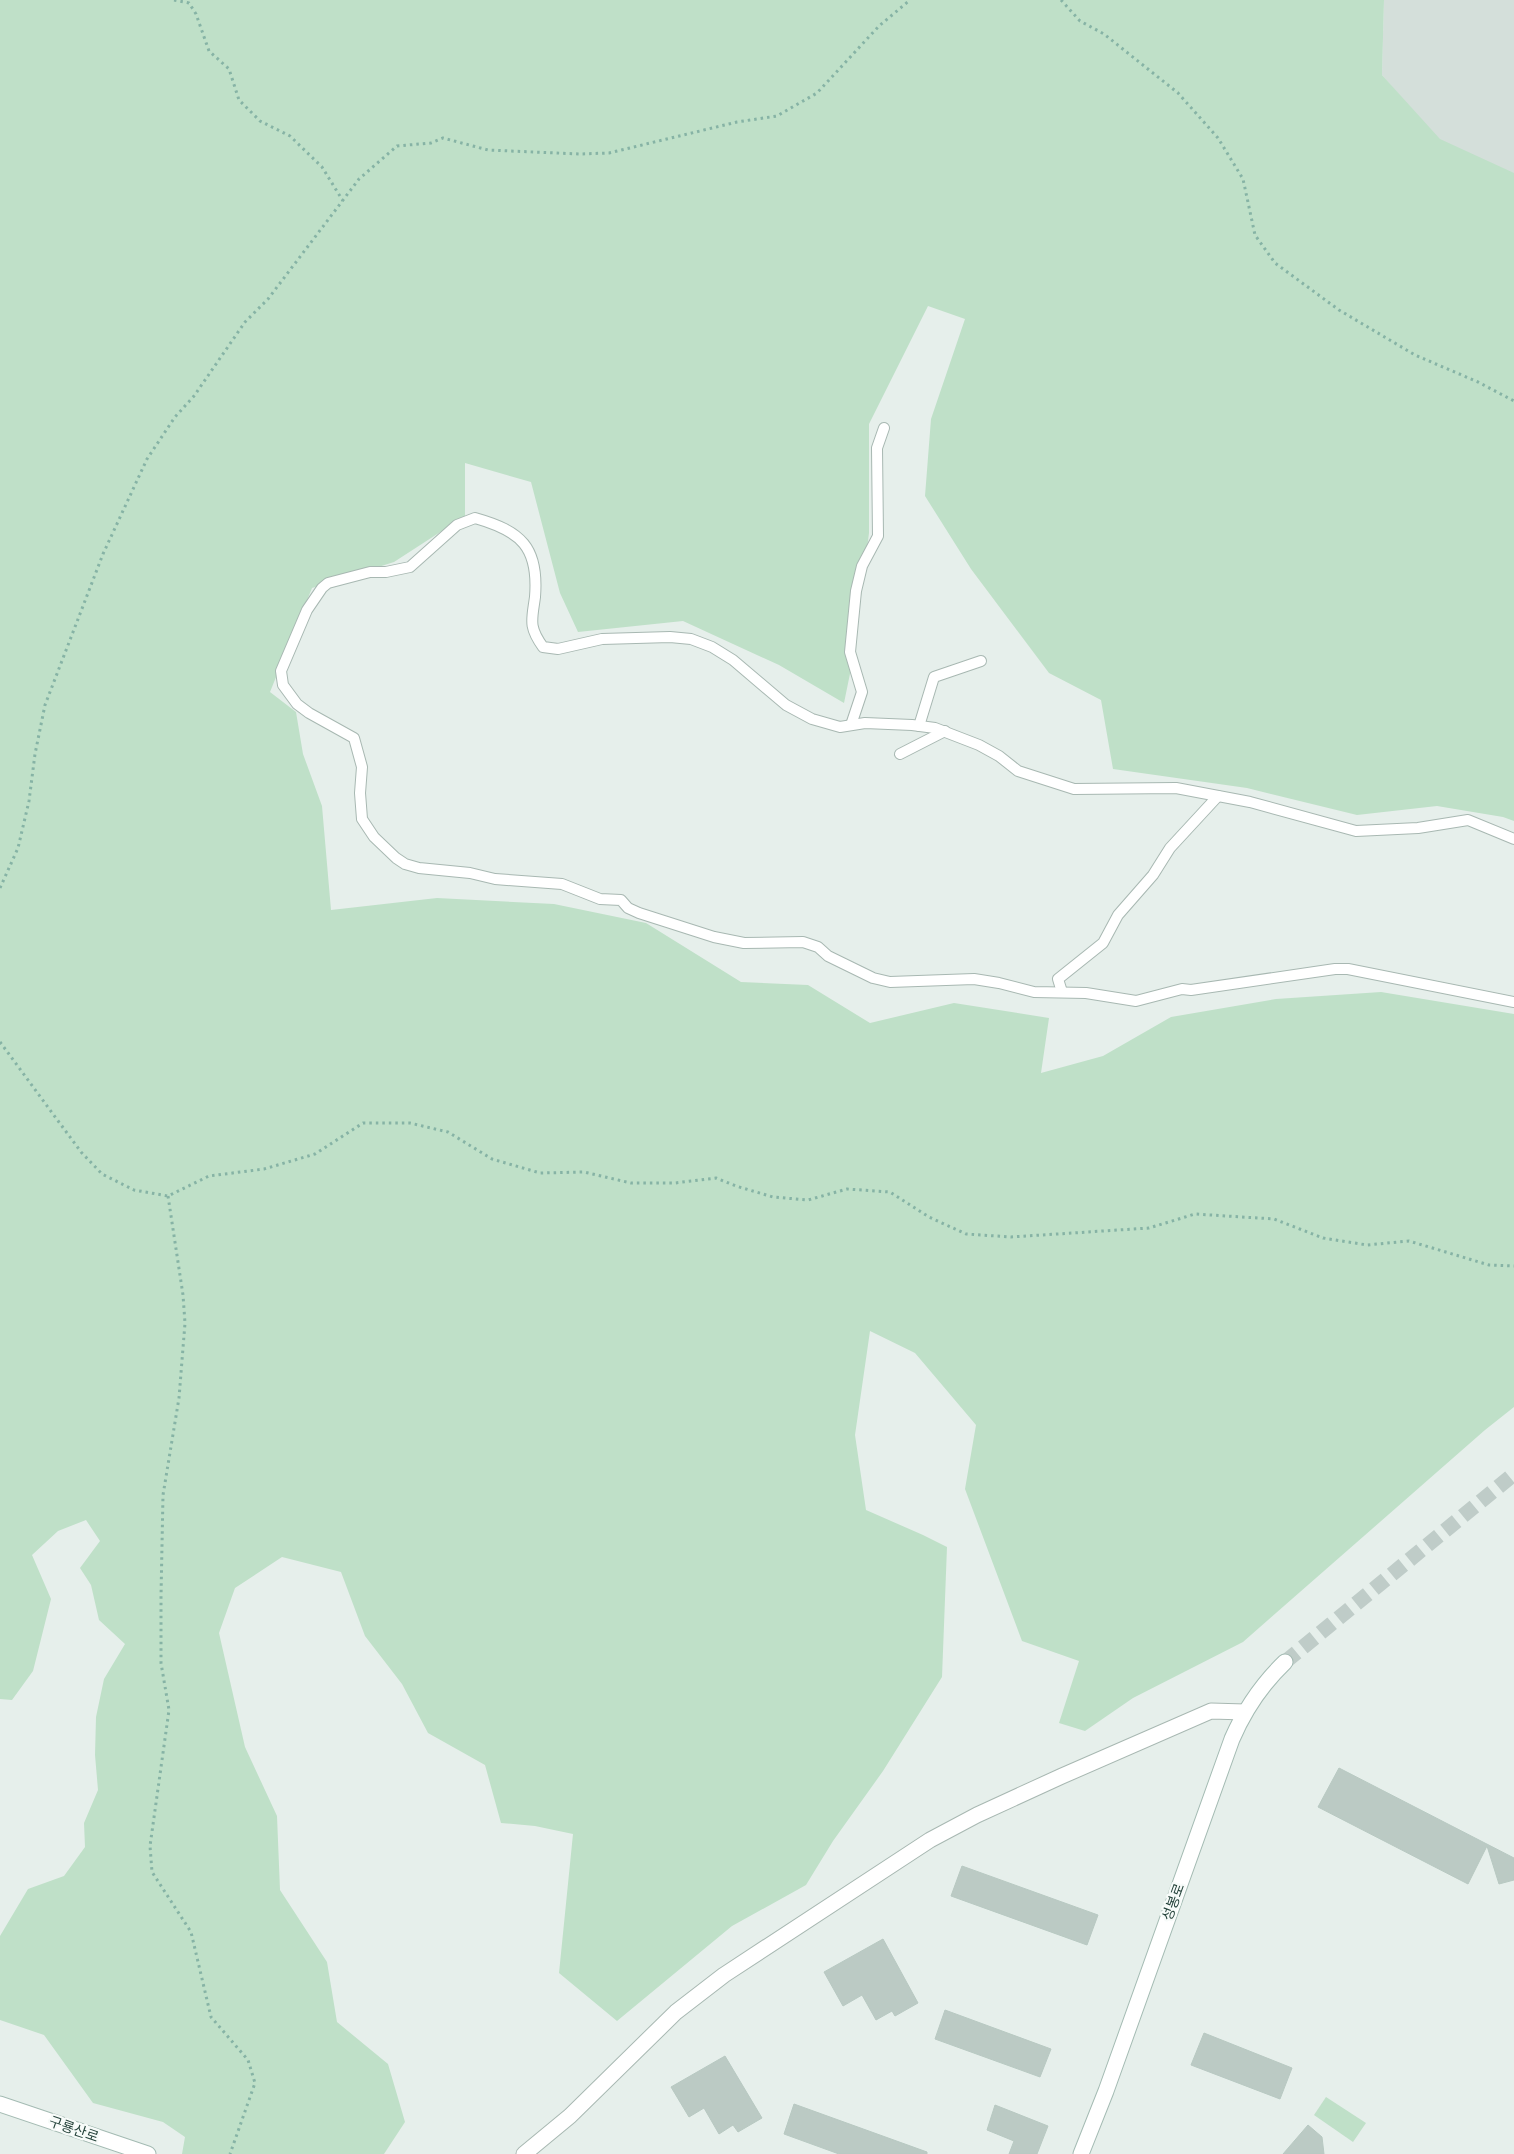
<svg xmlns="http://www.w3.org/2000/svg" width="1514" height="2154" font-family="Helvetica,'Noto Sans KR',sans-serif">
<rect width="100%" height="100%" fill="#e6efeb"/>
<polygon fill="#d4dfda" points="1384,0 1514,0 1514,227 1382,75"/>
<g fill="#bfe0c8">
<polygon points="0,0 1384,0 1382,75 1440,139 1514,173 1514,821 1503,817 1437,806 1357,815 1247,788 1113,769 1101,700 1049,673 971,569 925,496 931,419 965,319 928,306 869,424 869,533 853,659 844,703 779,665 683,621 578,632 560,593 531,482 465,463 465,516 394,562 312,588 270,692 296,712 303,754 322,806 331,910 437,898 554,904 646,923 741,982 808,985 870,1023 954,1003 1049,1018 1041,1073 1103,1056 1171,1017 1276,999 1381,992 1514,1014 1514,1407 1485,1430 1243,1642 1133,1698 1085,1731 1059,1723 1079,1661 1022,1641 965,1489 976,1425 915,1353 870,1331 855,1435 866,1510 923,1535 947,1547 942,1677 883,1771 833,1841 806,1885 732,1926 617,2021 559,1973 573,1834 535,1826 501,1823 485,1765 428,1733 402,1684 365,1636 341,1572 282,1557 235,1588 219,1633 245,1747 277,1816 280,1890 327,1962 337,2022 388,2064 405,2122 384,2154 182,2154 185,2137 163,2122 93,2103 44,2035 0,2020 0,1936 28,1889 64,1876 85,1847 84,1823 98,1790 95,1755 96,1717 104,1679 125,1644 99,1620 91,1585 80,1568 100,1541 86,1520 58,1531 32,1555 51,1599 33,1671 12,1700 0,1699"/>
<polygon points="1326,2097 1366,2123 1353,2142 1314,2115"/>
</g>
<g fill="#bbcac4" stroke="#b8c9c2">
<polygon points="1339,1768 1514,1858 1514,1880 1499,1884 1487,1846 1468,1884 1318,1807"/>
<polygon points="962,1866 1098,1915 1087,1945 951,1896"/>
<polygon points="883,1939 918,2003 895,2016 892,2011 876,2020 862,1995 843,2006 824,1972"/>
<polygon points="945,2010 1051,2049 1040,2077 935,2039"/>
<polygon points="1204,2033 1292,2068 1280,2099 1191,2065"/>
<polygon points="725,2056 762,2118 738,2132 733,2125 719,2134 704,2108 689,2117 671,2087"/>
<polygon points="794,2104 927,2152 927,2154 839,2154 784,2134"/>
<polygon points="995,2105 1048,2126 1037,2154 1009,2154 1014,2141 987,2130"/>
<polygon points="1308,2125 1322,2137 1324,2154 1283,2154"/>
</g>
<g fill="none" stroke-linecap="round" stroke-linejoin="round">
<polyline stroke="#bfccc8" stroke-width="15" stroke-dasharray="15 8" stroke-linecap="butt" points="1285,1662 1514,1474"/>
<g stroke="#a8b8b2" stroke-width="12">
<g id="lane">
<polyline points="851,725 862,692 850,652 856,591 862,566 878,536 877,448 884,428"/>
<polyline points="919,726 934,677 981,661"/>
<polyline points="900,754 945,731"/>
<path d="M1514,839L1468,820L1418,828L1356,831L1250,802L1176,788L1074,789L1018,771L999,756L979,745L935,728L912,725L865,723L840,727L812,719L786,705L733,660L712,647L691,639L670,637L602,639L558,649L543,647C528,626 532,620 535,597C539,547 521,531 475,518L457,525L410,567L386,572H370L328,583L322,588L307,610L281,671L283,685L297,704L309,713L354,738L362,767L360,793L362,819L374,837L396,858L405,864L419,868L470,873L495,879L562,884L600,899L621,900L628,908L639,913L714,937L744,943L803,942L818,947L828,956L873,978L890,982L974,979L999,983L1034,992L1086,993L1136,1001L1182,989L1191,990L1335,969H1348L1514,1002"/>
<polyline points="1062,992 1058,979 1103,943 1118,915 1153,875 1170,848 1218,796"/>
</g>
</g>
<g stroke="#a8b8b2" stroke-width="17">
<polyline id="street" points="524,2154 570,2116 676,2012 724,1975 930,1840 977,1815 1062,1776 1211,1711 1245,1712"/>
</g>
<g stroke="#a4bbb3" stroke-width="17">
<g id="secondary">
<polyline points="0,2104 148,2154"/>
<path d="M1081,2154L1106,2091L1232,1739C1245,1709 1261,1685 1285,1662"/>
</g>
</g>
<g stroke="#86b3a5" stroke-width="3" stroke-dasharray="2.5 4" stroke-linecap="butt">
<polyline points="174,0 189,3 196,14 209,51 229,69 239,100 260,121 290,136 322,167 343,201"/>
<polyline points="1061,0 1080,21 1104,34 1178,93 1218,138 1243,179 1255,235 1275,263 1339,310 1415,355 1478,382 1514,401"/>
<polyline points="0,888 18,848 29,801 35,754 45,705 103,554 147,459 175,417 194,396 245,322 268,299 359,179 397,146 431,143 443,138 488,150 579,154 609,153 737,122 777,116 817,93 879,26 910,0"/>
<polyline points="0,1042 81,1152 102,1174 134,1190 168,1196 209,1176 264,1169 315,1154 363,1123 410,1123 448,1132 492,1159 540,1173 584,1172 631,1183 675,1183 716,1178 736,1186 773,1197 808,1200 847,1189 890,1192 929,1217 966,1234 1011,1237 1149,1228 1195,1214 1274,1219 1323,1238 1367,1245 1409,1241 1489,1265 1514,1266"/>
<polyline points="168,1196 183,1295 185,1323 179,1398 163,1495 161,1596 161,1663 169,1710 150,1846 152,1872 191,1932 211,2017 248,2060 255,2083 230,2154"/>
</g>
<use href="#lane" stroke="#fff" stroke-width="10"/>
<use href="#street" stroke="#fff" stroke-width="15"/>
<use href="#secondary" stroke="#fff" stroke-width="15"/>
</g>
<g text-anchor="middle" stroke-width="4.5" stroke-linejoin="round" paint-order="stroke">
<g font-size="14" fill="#24423a" stroke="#f7fbf9">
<text transform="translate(1173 1902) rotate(-70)" y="5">성봉로</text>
<text transform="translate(74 2129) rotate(19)" y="5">구룡산로</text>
</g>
</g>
</svg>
